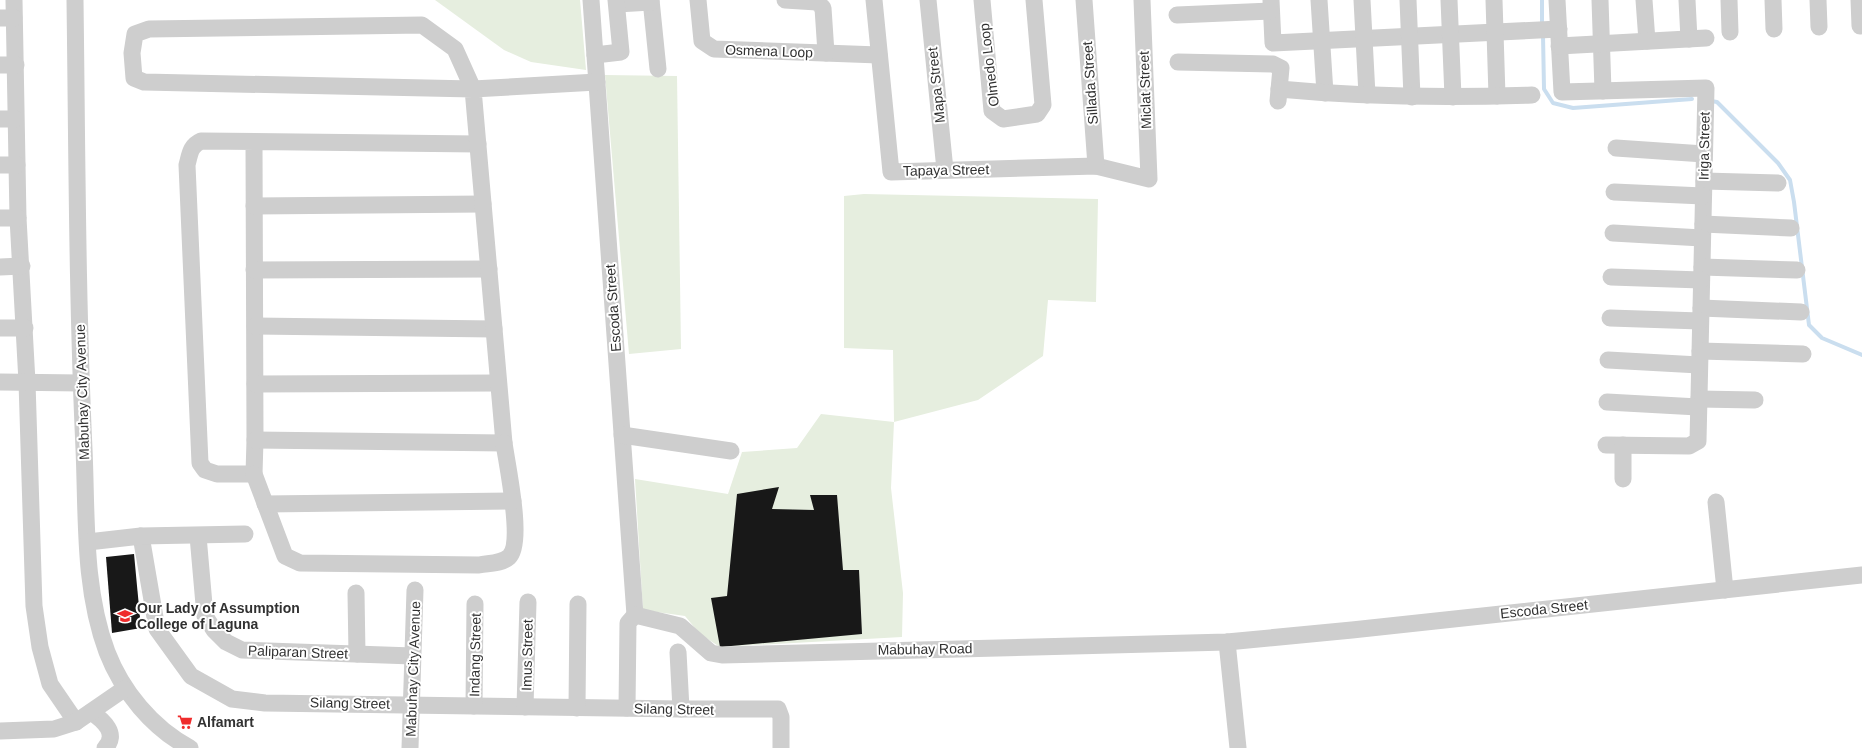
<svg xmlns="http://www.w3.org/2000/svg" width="1862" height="748" font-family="Arial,sans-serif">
<rect width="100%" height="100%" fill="#fff"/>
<g fill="#e6eedf">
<polygon points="435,0 580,0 586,70 531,62 504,50"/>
<polygon points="605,75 677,76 681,349 629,354"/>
<polygon points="864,194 1098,199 1096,302 1048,300 1043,356 978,400 894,422 891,488 903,593 902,637 720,647 700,634 685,616 643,610 635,479 728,494 742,452 797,448 821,414 894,422 893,350 844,348 844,196"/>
</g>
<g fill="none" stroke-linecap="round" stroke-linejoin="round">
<g stroke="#cadeef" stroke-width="4">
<polyline points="1542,0 1542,26"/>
<polyline points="1543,35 1544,89 1553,103 1573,108 1692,99"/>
<polyline points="1711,101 1717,102 1778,163 1790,180 1794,202 1809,325 1822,338 1862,355"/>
</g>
</g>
<g fill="#181818">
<polygon points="779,487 772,509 814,510 810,495 837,495 843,570 859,570 862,634 720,647 711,598 727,596 737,494"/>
<polygon points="134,554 141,628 112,633 106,557"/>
</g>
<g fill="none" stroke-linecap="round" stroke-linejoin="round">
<g stroke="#cecece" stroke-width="17">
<polyline points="14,0 18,218 27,382 34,606 40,647 50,684 76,722"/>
<path d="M75,0C77,150 77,299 84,449C87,516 83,588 107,652C122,691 152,728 190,748"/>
<polyline points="591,0 635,615"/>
<polyline points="651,0 658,69"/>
<polyline points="698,0 702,41 714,49 879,55"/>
<polyline points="785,0 817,2 823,8 826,53"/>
<polyline points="874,0 891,172 1096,166 1149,179 1142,0"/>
<polyline points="928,0 945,170"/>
<polyline points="982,0 992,111 1003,119 1037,114 1043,105 1034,0"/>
<polyline points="1084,0 1096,166"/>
<polyline points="1271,0 1273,43 1559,29"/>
<polyline points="1319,0 1325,93"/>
<polyline points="1362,0 1367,95"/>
<polyline points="1408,0 1412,97"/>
<polyline points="1449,0 1453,97"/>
<polyline points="1494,0 1497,96"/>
<polyline points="1557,0 1562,92 1706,88 1698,441 1689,446 1606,445"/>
<polyline points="1600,0 1603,91"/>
<polyline points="1644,0 1647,41"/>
<polyline points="1687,0 1689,39"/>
<polyline points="1729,0 1730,32"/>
<polyline points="1773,0 1774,29"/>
<polyline points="1818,0 1819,27"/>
<polyline points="1859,0 1860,26"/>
<polyline points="617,4 651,2"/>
<polyline points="1177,15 1271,11"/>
<polyline points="0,18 14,18"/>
<polyline points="1559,46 1706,38"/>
<polyline points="595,55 621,52 616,0"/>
<polyline points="1178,62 1273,64 1281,68 1278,101"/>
<polyline points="0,65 16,65"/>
<path d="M1279,89C1363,97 1448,98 1532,95"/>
<polyline points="0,119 15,119"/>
<path d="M254,143L255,440L254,474H217L205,470L200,463L187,165C190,154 190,146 201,141L478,144"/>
<polyline points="1616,148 1704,154"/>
<polyline points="0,165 17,165"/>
<polyline points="1704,181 1778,183"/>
<polyline points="1614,192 1703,196"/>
<polyline points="254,206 483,204"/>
<polyline points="0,218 18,218"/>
<polyline points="1703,224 1791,228"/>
<polyline points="1613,233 1702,238"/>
<polyline points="0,267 22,266"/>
<polyline points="1702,267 1797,270"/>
<polyline points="254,270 489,269"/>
<polyline points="1611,277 1701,280"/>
<polyline points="1701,308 1801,312"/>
<polyline points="1610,318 1700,321"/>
<polyline points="255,326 494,329"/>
<polyline points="0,328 25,328"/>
<polyline points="1700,351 1803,354"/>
<polyline points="1608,360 1699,365"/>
<polyline points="0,382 81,383"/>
<polyline points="255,384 498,383"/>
<polyline points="1699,399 1755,400"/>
<polyline points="1607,402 1698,407"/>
<polyline points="622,435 731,451"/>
<polyline points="255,440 504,443 473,89 455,49 422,25 149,29 135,34 132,53 134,78 144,82 473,89 597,82"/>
<path d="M254,474L285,556L300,563L479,565C489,563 501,564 509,557C524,543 507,465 504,443"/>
<polyline points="1623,479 1623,445"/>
<polyline points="1716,502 1725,590"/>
<polyline points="265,504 513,501"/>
<polyline points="141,536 157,629 191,676 232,699 265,703 681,709 778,709 781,717 781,748"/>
<polyline points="198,536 205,616 214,630 226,642 242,650 413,656"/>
<polyline points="88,542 141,536 245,534"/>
<polyline points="356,593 357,654"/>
<polyline points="635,615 680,626 711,653 722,655 1227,642 1352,630 1862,575"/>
<polyline points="1227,642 1238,748"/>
<polyline points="678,652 681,709"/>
<polyline points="474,706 475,604"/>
<polyline points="525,707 528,602"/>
<polyline points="577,708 578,604"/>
<polyline points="627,708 628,623 635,615"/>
<path d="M91,712C103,720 119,734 105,748"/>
<polyline points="0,731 54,729 76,722 124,689"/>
<polyline points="410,748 415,590"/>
</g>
</g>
<defs>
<g id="university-bare" transform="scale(1.2)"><path d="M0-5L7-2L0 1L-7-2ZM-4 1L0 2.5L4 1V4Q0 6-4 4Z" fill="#ef2c2c" stroke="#fff" stroke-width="2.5" paint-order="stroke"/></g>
<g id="supermarket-bare" transform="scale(1.2)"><path d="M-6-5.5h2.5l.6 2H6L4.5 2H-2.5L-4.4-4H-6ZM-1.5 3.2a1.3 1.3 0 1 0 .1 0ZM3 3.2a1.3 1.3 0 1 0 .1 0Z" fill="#ef2c2c" stroke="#fff" stroke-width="2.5" paint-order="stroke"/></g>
</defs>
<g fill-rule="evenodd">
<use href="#university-bare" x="125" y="616"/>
<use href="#supermarket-bare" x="185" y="722"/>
</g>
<g text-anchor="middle" stroke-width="4" stroke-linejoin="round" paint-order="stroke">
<g font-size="14" fill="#313131" stroke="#fff">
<text transform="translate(769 51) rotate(2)" y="5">Osmena Loop</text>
<text transform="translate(989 65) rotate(-97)" y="5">Olmedo Loop</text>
<text transform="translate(1090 83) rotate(-94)" y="5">Sillada Street</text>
<text transform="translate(936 85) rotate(-96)" y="5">Mapa Street</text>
<text transform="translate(1145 90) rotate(-92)" y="5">Miclat Street</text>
<text transform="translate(1704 146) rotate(-89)" y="5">Iriga Street</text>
<text transform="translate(946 170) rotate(-1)" y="5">Tapaya Street</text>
<text transform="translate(613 308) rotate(-94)" y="5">Escoda Street</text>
<text transform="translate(82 392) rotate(-92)" y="5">Mabuhay City Avenue</text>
<text transform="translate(1544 609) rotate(-6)" y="5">Escoda Street</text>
<text transform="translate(925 649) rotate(-1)" y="5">Mabuhay Road</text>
<text transform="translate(298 652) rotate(2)" y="5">Paliparan Street</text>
<text transform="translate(475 655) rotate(-89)" y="5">Indang Street</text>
<text transform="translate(527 655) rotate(-89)" y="5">Imus Street</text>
<text transform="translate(413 669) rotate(-88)" y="5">Mabuhay City Avenue</text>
<text transform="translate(350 703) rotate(1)" y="5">Silang Street</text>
<text transform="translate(674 709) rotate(1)" y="5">Silang Street</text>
</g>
<g font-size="14" font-weight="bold" fill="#313131" stroke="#fff" text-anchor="start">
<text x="137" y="613">Our Lady of Assumption<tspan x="137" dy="16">College of Laguna</tspan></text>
<text x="197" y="727">Alfamart</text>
</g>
</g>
</svg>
